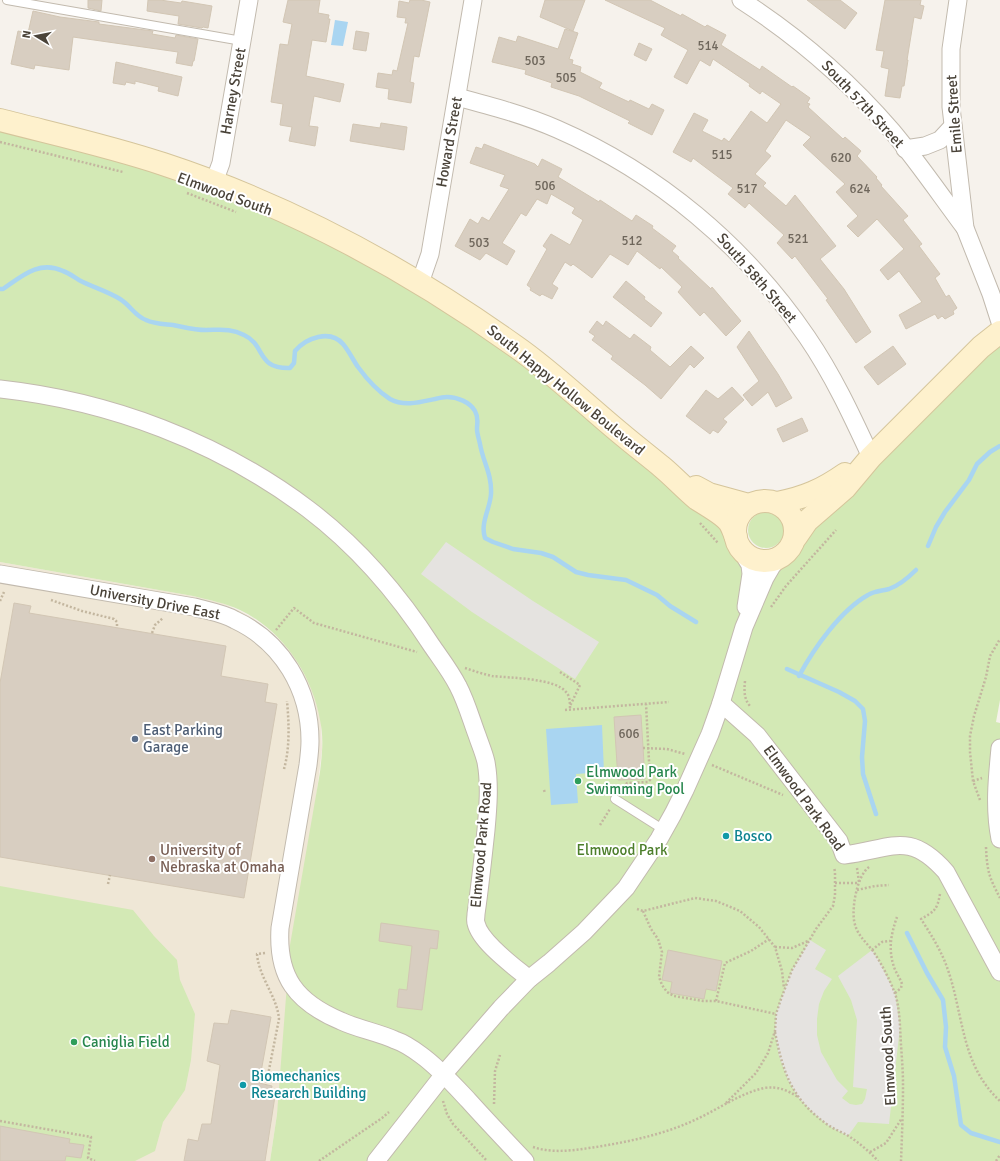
<svg xmlns="http://www.w3.org/2000/svg" width="1000" height="1161" font-family="Signika,sans-serif">
<rect width="100%" height="100%" fill="#f6f2ec"/>
<polygon fill="#efe7d6" points="0,562 193,596 222,603 240,611 253,618 271,632 281,641 294,656 309,682 315,697 321,721 322,750 277,1114 270,1161 0,1161"/>
<g fill="#d3e9b5">
<path d="M0,130L148,169L249,203L390,277L409,290L438,307L516,359L621,446L720,522L742,563L774,572L782,564L789,559L797,553L801,546L809,528L850,490L1000,343V700L996,722L1000,723V1161H270L277,1114L290,945L320,772C322,755 324,738 320,720C312,674 282,630 240,610C225,603 209,600 193,596L0,562Z"/>
<circle cx="766" cy="530" r="18"/>
<polygon points="0,886 133,910 154,936 177,960 180,980 195,1014 191,1060 185,1090 163,1122 155,1151 135,1161 0,1161"/>
</g>
<g fill="#e5e3e0">
<polygon points="446,542 533,601 599,642 575,679 472,612 421,574"/>
<polygon points="810,940 826,950 815,969 832,979 824,991 819,1004 817,1019 817,1035 821,1052 837,1080 848,1091 842,1098 850,1104 856,1105 862,1104 865,1099 867,1089 853,1087 857,1020 851,1000 838,976 872,950 879,961 895,993 900,1027 889,1124 858,1122 848,1136 829,1126 812,1112 798,1097 788,1080 779,1056 775,1031 776,1014 781,999 792,970"/>
</g>
<g fill="#a9d5f1">
<polygon points="335,20 348,22 343,46 331,45"/>
<polygon points="602,725 604,772 576,774 578,803 551,805 546,729"/>
</g>
<g fill="none" stroke-linecap="round" stroke-linejoin="round">
<g stroke="#a9d5f1" stroke-width="4.5">
<path d="M0,289H3C22,276 39,260 63,271C69,273 74,277 79,280C92,287 107,291 120,299C130,305 135,316 146,320C154,324 164,324 173,325C184,327 194,330 206,330C221,330 230,328 244,335C266,345 256,369 290,368L294,363L295,351C306,338 330,329 343,344C349,351 353,360 358,367C366,378 379,392 390,399C404,407 421,402 435,399C439,398 443,397 447,397C457,397 470,402 475,411C479,418 477,422 477,429C477,434 479,439 480,444C483,462 492,474 491,494C490,509 480,523 485,538L493,542L513,549L541,553L553,557L576,572L588,575L626,580L657,595L670,606L696,622"/>
<polyline points="928,546 936,527 945,512 969,480 977,464 990,452 1000,446"/>
<polyline points="787,669 839,692 855,701 863,709 865,721 862,757 863,774 876,814"/>
<path d="M799,676C814,648 841,610 868,595C874,591 882,591 889,589C900,585 908,578 916,570"/>
<polyline points="907,933 927,973 943,1000 946,1027 945,1047 954,1076 961,1125 971,1133 1000,1142"/>
</g>
</g>
<g fill="#d8cec1" stroke="#d2c6b4">
<polygon points="88,0 102,0 101,11 88,8"/>
<polygon points="148,0 160,0 181,3 182,1 212,6 208,28 203,27 202,28 178,24 179,16 147,11"/>
<polygon points="288,0 320,0 318,13 329,15 328,19 330,19 326,42 312,40 306,76 344,84 340,102 314,96 309,126 318,127 315,146 289,141 292,127 280,125 283,104 271,102 280,44 288,45 292,24 283,22"/>
<polygon points="410,0 421,0 430,2 419,57 414,56 410,82 414,83 411,103 388,99 389,89 376,87 378,73 392,75 393,70 397,71 408,23 405,23 406,18 397,17 399,1 409,3"/>
<polygon points="545,0 585,0 573,31 540,17"/>
<polygon points="605,0 650,0 681,16 682,14 705,27 707,25 726,35 721,45 760,70 762,66 792,87 793,86 810,98 807,103 810,104 808,107 843,139 845,137 861,151 857,156 877,177 876,178 882,185 881,186 908,216 903,220 922,244 919,246 940,274 935,278 946,297 949,295 957,308 953,311 954,314 945,319 942,316 938,319 935,314 906,329 899,315 922,302 899,271 888,280 880,270 904,249 877,219 858,237 847,226 858,216 836,192 845,184 803,145 811,137 786,120 765,151 771,156 755,174 766,183 763,186 786,206 795,195 836,246 820,259 844,289 871,332 856,343 826,300 828,299 795,256 792,259 777,243 784,235 749,203 745,208 728,194 733,188 693,158 691,162 673,152 694,113 708,120 702,131 722,141 724,138 729,142 751,111 767,123 781,104 762,91 760,94 749,86 750,84 713,59 710,66 700,60 687,84 674,77 688,50 661,35 665,28"/>
<polygon points="807,0 840,0 857,13 845,29"/>
<polygon points="885,0 921,0 920,5 924,6 921,19 914,17 907,60 908,60 904,86 902,86 900,98 885,96 889,69 881,67 884,51 876,50"/>
<polygon points="33,11 60,17 99,22 99,24 153,31 152,34 175,38 176,35 198,39 194,61 193,61 192,66 176,63 178,52 73,37 69,70 35,65 34,69 11,64 18,31 28,33"/>
<polygon points="565,29 578,33 569,59 573,60 572,64 581,67 580,72 602,83 599,88 629,102 630,100 649,109 652,104 664,110 652,135 628,123 630,121 579,96 551,87 552,83 525,74 526,70 492,62 499,37 516,42 518,36 558,49"/>
<polygon points="356,31 369,33 366,51 353,49"/>
<polygon points="639,43 652,49 646,61 634,55"/>
<polygon points="116,62 182,77 178,96 158,91 159,87 135,81 135,84 126,82 125,85 113,83"/>
<polygon points="381,123 407,127 404,150 350,141 353,124 380,128"/>
<polygon points="484,144 535,164 538,167 542,159 562,169 558,177 599,202 600,200 632,221 636,215 653,226 652,228 676,246 672,251 679,257 678,258 711,289 712,287 741,321 726,336 704,312 700,316 678,292 682,287 661,267 660,269 637,251 628,265 610,254 592,278 573,264 571,266 565,262 552,284 558,288 552,299 542,294 540,296 530,290 531,288 527,285 547,249 543,246 551,234 570,245 583,220 572,213 575,208 551,194 547,204 537,199 526,216 521,213 502,243 515,251 507,265 486,253 480,260 455,246 470,219 478,224 482,217 489,221 509,189 500,186 505,175 470,163 476,147 482,149"/>
<polygon points="626,281 645,297 644,299 662,313 651,327 613,297"/>
<polygon points="597,321 603,326 606,321 630,339 634,334 651,347 650,350 670,367 691,346 704,358 694,368 690,364 661,399 645,385 611,359 613,356 592,340 595,336 589,332"/>
<polygon points="749,331 778,374 792,398 776,407 768,392 752,406 743,395 759,381 737,347"/>
<polygon points="893,346 906,364 878,385 864,367"/>
<polygon points="732,387 744,400 723,419 727,422 718,433 713,430 710,434 686,416 706,390 718,399"/>
<polygon points="802,418 808,431 783,442 777,429"/>
<polygon points="14,603 31,606 29,613 226,646 221,676 268,684 265,702 277,704 244,898 0,857 0,683"/>
<polygon points="641,715 645,779 618,780 614,717"/>
<polygon points="381,923 439,931 437,949 430,948 422,1010 397,1007 399,989 407,990 412,946 379,941"/>
<polygon points="668,950 722,961 716,991 706,989 704,999 670,993 672,982 662,980"/>
<polygon points="231,1010 271,1017 259,1083 272,1086 271,1091 275,1096 265,1161 184,1161 188,1139 198,1141 202,1124 211,1124 220,1065 207,1061 214,1023 228,1024"/>
<polygon points="0,1126 70,1139 69,1143 84,1145 81,1158 66,1156 65,1161 0,1161"/>
</g>
<g fill="none" stroke-linecap="round" stroke-linejoin="round">
<g stroke="#c2baae" stroke-width="10">
<g id="lane">
<polyline points="7,0 242,41"/>
<polyline points="615,799 664,830"/>
</g>
</g>
<g stroke="#c2baae" stroke-width="19">
<g id="street">
<path d="M741,0C797,36 848,80 892,131C918,162 941,196 965,228"/>
<polyline points="958,0 951,49 951,107 965,228 991,294 1000,322"/>
<path d="M457,97C491,106 525,115 557,129C658,173 745,246 807,337C833,375 852,416 871,457"/>
<polyline points="905,149 925,146 940,140 953,126"/>
<polyline points="214,182 221,163 249,0"/>
<polyline points="420,283 430,254 473,0"/>
<path d="M0,389C110,401 219,442 308,509C357,546 399,595 432,646C441,659 451,672 458,686C466,701 471,719 477,735C480,744 484,753 486,762C490,784 488,808 486,830C483,858 480,886 476,914C476,917 475,921 476,923C480,942 515,967 529,979"/>
<polyline points="741,550 750,565 751,574 746,607"/>
<path d="M0,574L194,607C208,611 223,613 235,620C282,642 310,689 310,741C310,749 309,757 308,765L280,928C277,977 296,1002 341,1021C358,1029 377,1032 395,1040C404,1043 413,1049 421,1055C439,1068 454,1085 469,1101C487,1121 506,1141 525,1161"/>
<path d="M721,703L757,735L839,841L844,855C892,849 909,830 946,872L1000,972"/>
<path d="M1000,748C997,779 994,809 1000,839"/>
<polyline points="376,1161 448,1069 501,1008 529,979 549,963 584,932 626,888 659,839 673,814 685,790 710,734 721,703 744,627 765,578 772,566 778,559"/>
</g>
</g>
<g stroke="#d5c59b" stroke-width="24">
<g id="secondary">
<path d="M0,120C54,134 109,146 163,164C288,205 407,269 515,346C554,373 588,407 625,437C637,447 650,457 662,467C674,477 685,489 697,499C705,504 724,515 729,522C732,526 734,533 736,537"/>
<polyline points="696,487 709,494 749,505"/>
<circle cx="765" cy="531" r="30"/>
<path d="M777,503C804,498 822,490 845,474"/>
<polyline points="796,537 807,521 845,488 871,457 981,347 1000,332"/>
</g>
</g>
<g stroke="#c3b69f" stroke-width="2.5" stroke-dasharray="2 2" stroke-linecap="butt">
<polyline points="0,142 123,172"/>
<polyline points="187,193 236,212"/>
<polyline points="700,523 718,543"/>
<polyline points="51,600 82,611 114,619 117,622 117,627"/>
<polyline points="0,601 4,592"/>
<polyline points="771,607 786,586 836,530"/>
<polyline points="276,630 294,608 314,623 417,652"/>
<polyline points="152,633 155,625 163,618"/>
<path d="M465,668C474,671 483,674 492,676C509,678 555,678 566,692C570,696 570,703 570,709"/>
<polyline points="560,672 580,685 570,706"/>
<path d="M745,681C744,691 744,699 750,706"/>
<polyline points="565,710 669,702"/>
<polyline points="643,748 667,749 685,754"/>
<polyline points="712,765 783,795"/>
<path d="M284,769C290,748 289,723 287,701"/>
<polyline points="973,781 982,778"/>
<polyline points="544,790 545,793"/>
<polyline points="622,791 627,783 648,782 650,780 646,704"/>
<polyline points="980,800 973,781 970,752 970,736 974,716 986,677 990,656 1000,639"/>
<polyline points="600,825 610,809"/>
<path d="M986,847C987,871 989,877 1000,898"/>
<path d="M869,867C857,876 852,906 854,920C856,934 865,941 873,951C881,963 889,978 894,991C900,1005 900,1030 901,1045C902,1059 903,1072 903,1085C903,1110 902,1136 901,1161"/>
<polyline points="857,868 859,882"/>
<polyline points="835,883 859,883"/>
<polyline points="108,884 110,875"/>
<polyline points="857,890 875,886 889,885"/>
<path d="M940,894C937,910 935,911 921,919C932,936 942,952 948,970C964,1017 961,1065 1000,1101"/>
<polyline points="637,909 643,911 695,898 716,901 740,911 759,927 775,947 782,971 784,988"/>
<polyline points="643,911 651,929 658,939 662,952 659,977 662,985 667,992 674,996 703,1001 716,1001 776,1014"/>
<polyline points="775,947 792,948 808,941"/>
<polyline points="872,950 882,942 890,941"/>
<path d="M265,953L257,954C259,978 277,996 279,1019L266,1085"/>
<path d="M895,993L901,988L902,984C900,978 896,973 894,967C888,949 891,934 897,917"/>
<polyline points="716,1001 725,963 751,951 769,939"/>
<path d="M775,1032C783,1073 792,1100 828,1125C834,1129 841,1132 847,1135C858,1142 869,1151 878,1161"/>
<polyline points="443,1101 447,1114 453,1124 487,1161"/>
<polyline points="726,1103 756,1073 768,1053 775,1031 776,1014 781,999 792,970 816,929 833,906 835,895 835,872 834,867"/>
<polyline points="494,1104 495,1071 500,1055"/>
<polyline points="0,1121 91,1137 88,1158 95,1161"/>
<path d="M533,1147C554,1154 575,1150 596,1147C633,1141 670,1133 703,1116C723,1106 742,1093 764,1088C778,1086 787,1090 798,1097"/>
<polyline points="870,1152 886,1143 902,1118"/>
<polyline points="319,1161 382,1118 389,1112"/>
<polyline points="996,1161 1000,1155"/>
</g>
<use href="#lane" stroke="#fff" stroke-width="8"/>
<use href="#street" stroke="#fff" stroke-width="17"/>
<use href="#secondary" stroke="#fef1cd" stroke-width="22"/>
</g>
<circle fill="#5c6f8a" stroke="#fff" stroke-width="1.5" cx="135" cy="739" r="4"/>
<g fill="#2e9e5b" stroke="#fff" stroke-width="1.5">
<circle cx="578" cy="781" r="4"/>
<circle cx="74" cy="1042" r="4"/>
</g>
<g fill="#0f9aa8" stroke="#fff" stroke-width="1.5">
<circle cx="726" cy="836" r="4"/>
<circle cx="243" cy="1085" r="4"/>
</g>
<circle fill="#8d6e63" stroke="#fff" stroke-width="1.5" cx="152" cy="859" r="4"/>
<g text-anchor="middle" stroke-width="4" stroke-linejoin="round" paint-order="stroke">
<g font-size="13" fill="#6e665b">
<text x="708" y="50">514</text>
<text x="535" y="65">503</text>
<text x="566" y="82">505</text>
<text x="722" y="159">515</text>
<text x="841" y="162">620</text>
<text x="545" y="190">506</text>
<text x="747" y="193">517</text>
<text x="860" y="193">624</text>
<text x="798" y="243">521</text>
<text x="632" y="245">512</text>
<text x="479" y="247">503</text>
<text x="629" y="738">606</text>
</g>
<g font-size="15" fill="#4a4339" stroke="#fff">
<text transform="translate(233 91) rotate(-80)" y="5">Harney Street</text>
<text transform="translate(863 104) rotate(47)" y="5">South 57th Street</text>
<text transform="translate(954 114) rotate(-94)" y="5">Emile Street</text>
<text transform="translate(449 142) rotate(-80)" y="5">Howard Street</text>
<text transform="translate(225 194) rotate(20)" y="5">Elmwood South</text>
<text transform="translate(757 278) rotate(49)" y="5">South 58th Street</text>
<text transform="translate(566 390) rotate(39)" y="5">South Happy Hollow Boulevard</text>
<text transform="translate(155 602) rotate(11)" y="5">University Drive East</text>
<text transform="translate(804 798) rotate(54)" y="5">Elmwood Park Road</text>
<text transform="translate(481 845) rotate(-85)" y="5">Elmwood Park Road</text>
<text transform="translate(888 1056) rotate(-93)" y="5">Elmwood South</text>
</g>
<g font-size="15" fill="#4e5e75" stroke="#fff" text-anchor="start">
<text x="143" y="735">East Parking<tspan x="143" dy="17">Garage</tspan></text>
</g>
<g font-size="15" fill="#27864d" stroke="#fff" text-anchor="start">
<text x="586" y="777">Elmwood Park<tspan x="586" dy="17">Swimming Pool</tspan></text>
<text x="82" y="1047">Caniglia Field</text>
</g>
<g font-size="15" fill="#0d838f" stroke="#fff" text-anchor="start">
<text x="734" y="841">Bosco</text>
<text x="251" y="1081">Biomechanics<tspan x="251" dy="17">Research Building</tspan></text>
</g>
<g font-size="15" fill="#785e54" stroke="#fff" text-anchor="start">
<text x="160" y="855">University of<tspan x="160" dy="17">Nebraska at Omaha</tspan></text>
</g>
<g font-size="15" fill="#4c7e2b" stroke="#fff">
<text x="622" y="855">Elmwood Park</text>
</g>
</g>
<g transform="translate(36 36) rotate(280)" stroke="#ffffff" stroke-width="3" paint-order="stroke">
<path d="M0-3L7 15L0 10L-7 15Z" fill="#4a4339"/>
<text y="-6" font-size="11" font-weight="bold" text-anchor="middle" fill="#4a4339">N</text>
</g>
</svg>
